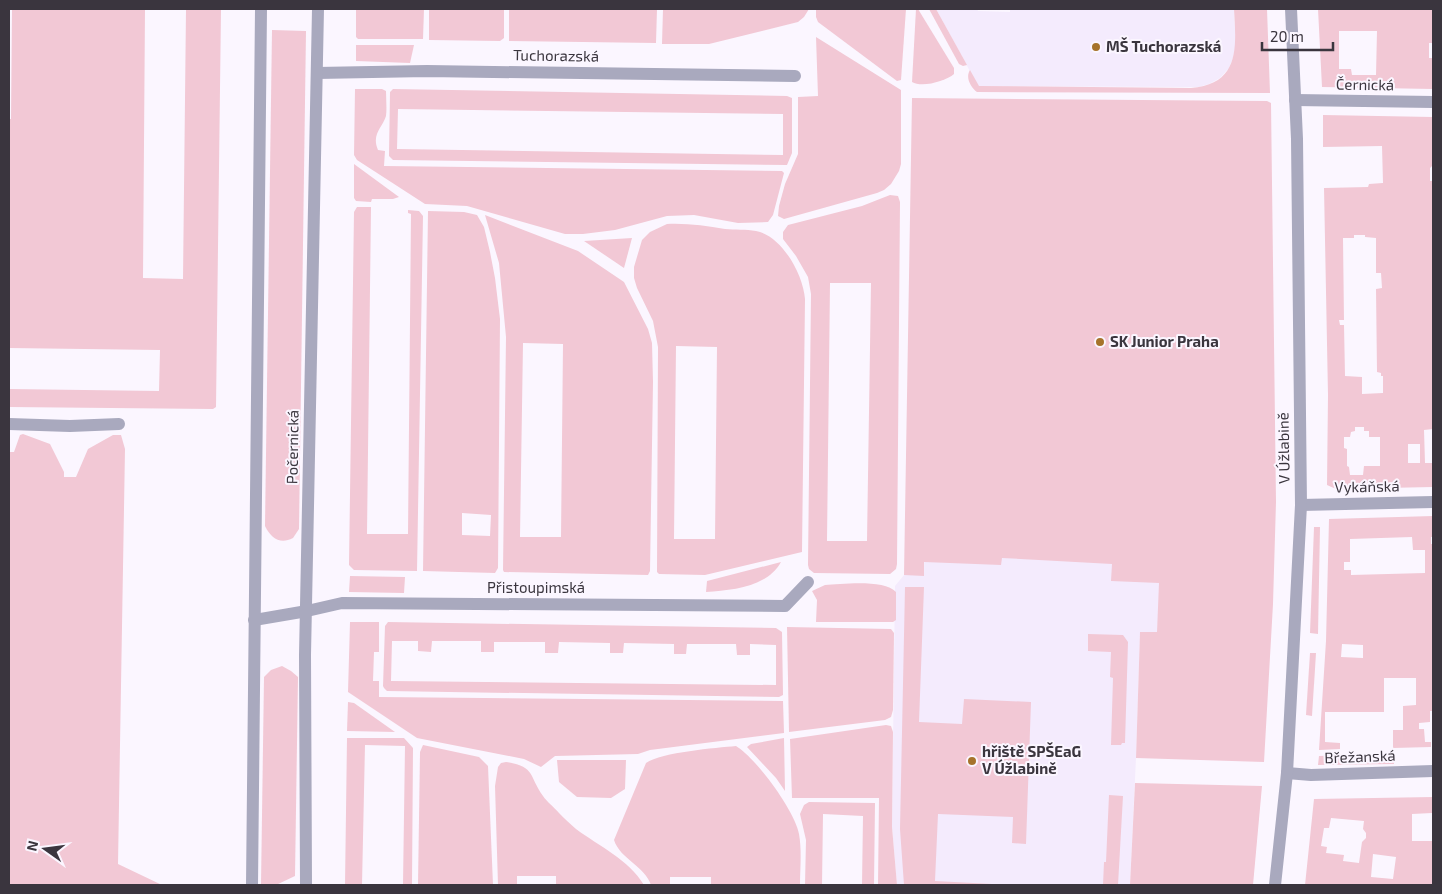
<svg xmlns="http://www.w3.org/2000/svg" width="1442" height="894" font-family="'Exo 2',sans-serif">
<rect width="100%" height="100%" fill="#fbf6ff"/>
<g fill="#f4ebfd">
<polygon points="936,9 977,9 978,11 1010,12 1010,9 1234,9 1236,50 1229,68 1220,78 1209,84 1199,87 978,86"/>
<polygon points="1200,125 1157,633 1140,632 1136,758 1130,885 897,885 892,827 895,586 904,575 924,575 930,161"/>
</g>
<g fill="#f2c8d5" fill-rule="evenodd">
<polygon points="12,9 145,9 143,278 183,279 186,9 221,9 216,407 213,409 9,407 9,389 159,391 160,350 9,348 9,119 11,119"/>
<polygon points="356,9 424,9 423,39 358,39 356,37"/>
<polygon points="429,9 504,9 504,38 500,41 429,40"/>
<polygon points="509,9 657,9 656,43 509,41"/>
<polygon points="663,9 809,9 804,17 798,22 709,44 662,44"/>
<polygon points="816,9 906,9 901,80 897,81 818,22 816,17"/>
<path d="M916,9H918L954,68V74C946,81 922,88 912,82Z"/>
<polygon points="929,9 936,9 967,65 963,66 959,64"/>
<path d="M1234,9H1267L1270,93L977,92C971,87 965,78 970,70L979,86L1191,88C1241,84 1236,46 1234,9Z"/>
<path d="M1318,9H1433V43H1429V58H1433V89L1322,87ZM1339,31H1377L1376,75H1352L1351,69H1339Z"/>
<path d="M272,30L306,31L299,529L293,538C280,545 271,538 265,526Z"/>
<polygon points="816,37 901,90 901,164 899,171 891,184 884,190 877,193 784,219 778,216 779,206 785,184 798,154 798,97 818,96"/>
<polygon points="356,45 414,45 410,63 356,61"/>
<path d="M355,89H382L386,91C386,99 387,108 386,116C383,127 371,134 378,150L385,151L384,166L782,171L784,173L773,215L768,222L738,223L694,215L667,216L615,230L583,234H565L467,206L425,204L357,160L354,155Z"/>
<path d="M393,89L787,96L792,98V153L787,165L393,160L389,156L390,92ZM398,109L783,114V155L397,149Z"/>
<polygon points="912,98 1267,101 1271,103 1276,502 1273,604 1264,762 1136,758 1140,632 1157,632 1159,583 1111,581 1112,564 1002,558 1001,565 924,562 924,576 904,575"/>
<path d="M1323,115L1433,117V165L1430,168V181H1433V429L1424,430L1425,463H1433V487L1336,489L1327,485L1328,395L1324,188L1368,187L1369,184L1383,183L1382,146L1323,147ZM1354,235H1365V237L1376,238V273H1381L1382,288L1376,289L1377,372L1381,373V376H1383V393L1362,394V377L1345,376L1344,325H1340L1339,320H1344L1343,238H1354ZM1355,427H1364V431H1369V437H1380V466H1364L1363,475H1350L1349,467L1347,466V449L1344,448V437H1350L1351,432L1355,431ZM1408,444H1420V463H1408Z"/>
<polygon points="354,164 399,197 393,199 372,199 371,202 356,201 354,198"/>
<path d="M890,195L898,196L900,202L897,564L896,569L890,574L814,573L809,569L808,565L811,294L808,277L796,256L783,239V232L788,225L862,206ZM830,283H871L867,541H827Z"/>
<polygon points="357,207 371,207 367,534 408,534 411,214 408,213 408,210 419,211 423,216 417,571 354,570 349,565 354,212"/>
<path d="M428,211L464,212L477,215L484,227L490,252L495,278L500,319L498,568L495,573L423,571ZM462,513L491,515L490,536L462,535Z"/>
<path d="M485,215L578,251L624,282L648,329L652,343L653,382L650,571L648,575L504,572L503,570L506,337L499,263ZM523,343L563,344L561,537H520Z"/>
<path d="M667,224C687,223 706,226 725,229C735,230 746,229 756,231C782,236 803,274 805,299L802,552L705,575L659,574L657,572L658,347L653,321L637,288L634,278V267L642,240L650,232ZM676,346L717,347L715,539H674Z"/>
<polygon points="632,238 624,268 584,241"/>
<polygon points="23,434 50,444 64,472 64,477 76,477 88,449 113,435 121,435 125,449 118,864 162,885 9,885 9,452 14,452 20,435"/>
<path d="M1433,516V537H1431V544H1433V711H1430V722L1419,723V729H1424L1425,742H1431V747L1393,748V730H1403V706L1416,705V678H1384V712H1325V742L1340,743V749L1319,750L1326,641L1329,519ZM1412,537L1413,550H1425V573L1351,575V570H1344V562H1350V539ZM1342,644L1363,645V658L1341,657Z"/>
<polygon points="1314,527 1320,527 1318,634 1310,633"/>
<path d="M781,562C767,587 733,590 706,592L707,581Z"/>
<polygon points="350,576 405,577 404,593 349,592"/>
<path d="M825,585C842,584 885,579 896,592V620L893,622H816L817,600L812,591Z"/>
<polygon points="905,587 924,587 919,722 962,724 964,699 1031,702 1026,844 1012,843 1013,817 938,814 935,881 1011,885 904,885 900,829"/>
<polygon points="350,622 379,622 379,652 374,652 373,681 379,681 379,697 783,701 784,733 650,750 638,754 555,756 541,767 524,759 417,738 348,692"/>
<path d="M388,622L776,628L782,632L783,695L779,697L387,691L384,688L383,686L385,626ZM392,641H418V651L431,652L432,641H481V652H494V642H545V653H558L559,642L610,643V653H623L624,643L674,644V654H686L687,644H736L737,655H750V644L776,645V685L391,681Z"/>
<polygon points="787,627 891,629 894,633 893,710 891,717 885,720 789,732"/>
<polygon points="1088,634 1123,635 1128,642 1125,743 1122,743 1121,745 1111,745 1113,678 1110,677 1111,652 1088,651"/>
<polygon points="1310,653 1316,653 1312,716 1306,715"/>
<polygon points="282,666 291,671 298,677 295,876 276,885 261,885 264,677 271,670"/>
<polygon points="348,702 354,703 395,732 347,731"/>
<polygon points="886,725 891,726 893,732 892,827 897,885 878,885 879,798 792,798 790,739"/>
<polygon points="347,738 404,738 413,748 412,885 403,885 405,746 365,745 362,885 345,885"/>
<polygon points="784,738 785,791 776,778 747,747 751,744"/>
<polygon points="423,745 479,757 488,766 493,885 418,885 420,752"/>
<path d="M736,746C756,758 795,811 799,834C802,851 800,869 800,885H711V877H670V885H651C645,866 620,859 614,840L646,763C662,752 716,748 736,746Z"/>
<polygon points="1394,754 1394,764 1318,765 1319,756"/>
<polygon points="557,760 626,760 625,789 611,798 577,797 559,782"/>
<path d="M506,762C536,767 528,775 543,796C547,802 554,807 559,813C564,818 570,824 576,829C599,846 629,860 644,885H556V876H517V885H498L495,786L498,767L501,763Z"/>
<polygon points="1135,783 1262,786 1253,885 1130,885"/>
<polygon points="1109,795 1123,796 1118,885 1103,885 1104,862 1106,862"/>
<path d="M1433,797L1432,813L1412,814V841H1433V885H1305L1314,799ZM1331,818L1364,821L1363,829L1366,833V838L1362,842L1359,863L1343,861L1344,855L1326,853L1327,847L1321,846L1324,828H1329ZM1373,854L1396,857L1393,879L1371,877Z"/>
<polygon points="809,802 875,803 874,885 862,885 863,816 823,814 822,885 805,885 806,840 800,814 804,805"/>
</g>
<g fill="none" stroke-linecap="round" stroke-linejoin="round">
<g stroke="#a9a9be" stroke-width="12">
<polyline points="317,73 427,71 795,76"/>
<polyline points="1295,100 1433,102"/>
<polyline points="9,424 70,426 119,424"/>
<polyline points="1301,505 1433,502"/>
<polyline points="254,620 307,611 342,603 785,606 808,582"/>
<polyline points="1287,773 1311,775 1433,771"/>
<polyline points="252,885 261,9"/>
<polyline points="306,885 305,655 318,9"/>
<polyline points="1275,885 1287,773 1301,505 1297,139 1291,9"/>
</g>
</g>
<g fill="#a6732b" stroke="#fbf6ff" stroke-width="2">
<circle cx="1096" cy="47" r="5"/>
<circle cx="1100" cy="342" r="5"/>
<circle cx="972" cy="761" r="5"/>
</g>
<g text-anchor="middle" stroke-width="4" stroke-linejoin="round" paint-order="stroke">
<g font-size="15" font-weight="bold" fill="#3a353e" stroke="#fbf6ff" text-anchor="start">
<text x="1106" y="52">MŠ Tuchorazská</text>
<text x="1110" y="347">SK Junior Praha</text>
<text x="982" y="757">hřiště SPŠEaG<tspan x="982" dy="17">V Úžlabině</tspan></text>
</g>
<g font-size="15" fill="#3a353e" stroke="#fbf6ff">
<text transform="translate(556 56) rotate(1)" y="5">Tuchorazská</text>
<text transform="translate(1365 85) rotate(1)" y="5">Černická</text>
<text transform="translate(293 447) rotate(-89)" y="5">Počernická</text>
<text transform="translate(1284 448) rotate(-91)" y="5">V Úžlabině</text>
<text transform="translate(1367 487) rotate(-1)" y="5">Vykáňská</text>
<text x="536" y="593">Přistoupimská</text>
<text transform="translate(1360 757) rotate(-2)" y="5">Břežanská</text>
</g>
</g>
<rect width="1442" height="894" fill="none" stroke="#3a353e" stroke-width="20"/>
<g transform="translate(45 849) rotate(284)" stroke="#fbf6ff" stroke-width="4" paint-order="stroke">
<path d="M0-4L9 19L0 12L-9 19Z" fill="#3a353e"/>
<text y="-8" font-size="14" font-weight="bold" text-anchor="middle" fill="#3a353e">N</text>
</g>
<path d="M1262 42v8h71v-8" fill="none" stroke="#3a353e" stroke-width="2.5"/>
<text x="1270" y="42" font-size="15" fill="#3a353e" stroke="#fbf6ff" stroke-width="4" paint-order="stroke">20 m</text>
</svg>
